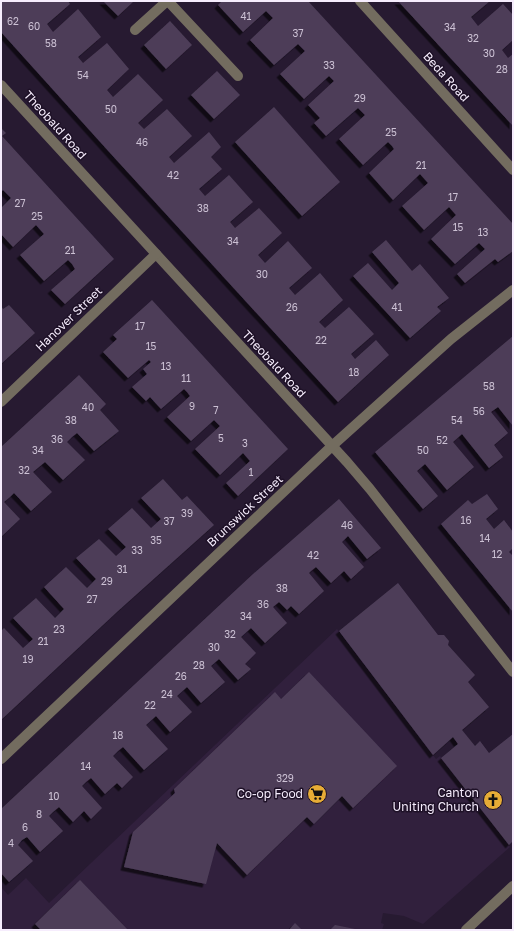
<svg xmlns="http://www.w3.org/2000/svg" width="514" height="931" font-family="'Golos Text',sans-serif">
<defs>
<filter id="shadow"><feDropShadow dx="-3.5" dy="3.5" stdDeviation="0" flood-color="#0009"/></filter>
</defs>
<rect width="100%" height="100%" fill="#271a31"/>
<polygon fill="#31203d" points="337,629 436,759 440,756 510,847 423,924 404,916 383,913 381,923 384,924 382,930 1,930 1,887 8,895 26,878 49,903"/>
<g fill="#4d3e58" filter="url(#shadow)">
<polygon points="1,1 68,1 70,4 47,24 53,32 78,9 101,37 78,57 83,63 107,43 129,69 107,90 113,97 138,74 163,100 138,123 144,129 167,109 192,136 169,157 174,163 209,132 221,147 211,157 222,169 199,189 205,196 229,175 253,202 230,222 235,228 259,208 282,233 258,255 265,263 288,241 312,268 289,288 295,295 320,273 343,300 319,322 325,328 349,307 374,334 351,354 355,359 376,340 389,355 338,402 111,154 1,32"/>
<polygon points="103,1 134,1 118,16"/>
<polygon points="222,1 308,1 513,224 513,251 498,262 495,259 465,283 457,274 485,249 479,243 455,264 431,239 456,215 449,207 424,230 402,206 428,183 420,174 393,200 369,173 394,149 392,146 388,142 363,165 339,139 365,115 358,108 326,136 314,123 320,118 308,105 334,81 329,76 304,99 280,74 305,51 298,44 274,65 250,40 273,18 266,11 243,32 218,5"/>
<polygon points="398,1 490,1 471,17 478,26 503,4 513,15 513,40 502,50 508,58 513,54 513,126"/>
<polygon points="170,21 192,45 166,69 144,45"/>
<polygon points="217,71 240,95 214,119 191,95"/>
<polygon points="274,107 340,182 302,216 235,142"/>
<polygon points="1,128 6,133 2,136 114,259 65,304 51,290 75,269 72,264 68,260 44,281 20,255 44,234 36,225 13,247 1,234 1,208 11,198 3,190 1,192"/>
<polygon points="386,240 412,271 420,264 449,298 437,307 441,311 410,338 353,276 368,263 392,290 399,283 372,252"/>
<polygon points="152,300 288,449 238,496 226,483 250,461 243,453 220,475 195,449 220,426 214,420 191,441 167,417 190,396 187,392 184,389 161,409 150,397 146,401 132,387 147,374 143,369 151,362 149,360 128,378 103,352 117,339 113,335"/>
<polygon points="9,305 35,333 1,364 1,306 3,309"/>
<polygon points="513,336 513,426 498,407 491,412 508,433 494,445 503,457 489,468 462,434 453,442 474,467 447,490 425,464 417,471 438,496 423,509 375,452"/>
<polygon points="79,375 106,404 100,410 119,431 94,451 77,433 72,437 67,442 85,460 63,480 45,462 33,472 52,492 31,511 14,493 10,497 4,502 20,519 1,537 1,447"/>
<polygon points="163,479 182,500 187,496 214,525 118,611 1,720 1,631 4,628 23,648 33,639 13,618 36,598 55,618 64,609 44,587 66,567 87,588 96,579 76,558 99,539 116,556 126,547 108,529 132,508 151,528 161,519 141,498"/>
<polygon points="487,494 498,509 486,519 494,529 504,520 513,532 513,548 509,552 513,556 513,612 441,524 468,500 472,504"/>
<polygon points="339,499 381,548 367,559 348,536 342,542 364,567 351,579 344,571 331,583 316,567 311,571 309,573 324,591 299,614 291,606 287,610 279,602 273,607 287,623 265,643 251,628 241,637 256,653 245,664 251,669 238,680 219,659 211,666 225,682 201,703 187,687 177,696 192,712 170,732 156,716 146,725 168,749 144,770 123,747 118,751 113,756 133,777 122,788 117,783 105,794 91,778 86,782 82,786 102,808 91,819 84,811 73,822 59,807 53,812 49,816 63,831 40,852 27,837 22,840 18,845 33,861 9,882 1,873 1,809 253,574"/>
<polygon points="398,583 438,635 444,635 449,641 448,645 475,675 468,682 489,707 462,730 475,746 480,741 489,753 513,734 513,841 509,845 441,758 458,744 453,737 433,755 339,631"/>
<polygon points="309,672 397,766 353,808 342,796 314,824 307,817 247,875 217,843 206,884 124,867 133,832 175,793 174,789 275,692 281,699"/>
<polygon points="80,880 128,930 41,930 35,924"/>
<polygon points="295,923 302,930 289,930"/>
<polygon points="335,925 355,929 355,930 330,930"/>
</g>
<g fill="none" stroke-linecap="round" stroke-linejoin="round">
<g stroke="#736c5f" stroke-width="10">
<polyline points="168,1 238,76"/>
<polyline points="135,30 167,1"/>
</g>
<g stroke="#736c5f" stroke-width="10">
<polyline points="360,1 513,170"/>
<polyline points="1,85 347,462 370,489 513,672"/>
<polyline points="1,402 156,254"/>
<polyline points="1,759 332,446 451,339 513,290"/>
</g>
<polyline stroke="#736c5f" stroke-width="10" points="466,930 513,886"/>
</g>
<defs>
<g id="supermarket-disc" transform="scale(1)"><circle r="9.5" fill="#e6ac36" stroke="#1e1127"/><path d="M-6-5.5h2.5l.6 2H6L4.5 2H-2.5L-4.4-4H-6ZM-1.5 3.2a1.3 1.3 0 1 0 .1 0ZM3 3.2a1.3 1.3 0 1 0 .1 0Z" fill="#111"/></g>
<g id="church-disc" transform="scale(1)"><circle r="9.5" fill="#e6ac36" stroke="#1e1127"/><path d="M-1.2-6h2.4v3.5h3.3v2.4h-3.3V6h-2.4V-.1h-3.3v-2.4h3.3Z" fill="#111"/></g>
</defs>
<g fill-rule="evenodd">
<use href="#supermarket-disc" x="317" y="794"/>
<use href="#church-disc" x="493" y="800"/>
</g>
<g text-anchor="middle" stroke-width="3" stroke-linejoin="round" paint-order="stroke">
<g font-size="10" fill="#ccc1d4">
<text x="246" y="20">41</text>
<text x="13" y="25">62</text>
<text x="34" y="30">60</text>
<text x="450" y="31">34</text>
<text x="298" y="37">37</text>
<text x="473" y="42">32</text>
<text x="51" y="47">58</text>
<text x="489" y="57">30</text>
<text x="329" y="69">33</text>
<text x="502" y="73">28</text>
<text x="83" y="79">54</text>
<text x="360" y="102">29</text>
<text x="111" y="113">50</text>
<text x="391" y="136">25</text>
<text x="142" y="146">46</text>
<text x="421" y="169">21</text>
<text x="173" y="179">42</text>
<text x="453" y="201">17</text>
<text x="20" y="207">27</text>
<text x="203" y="212">38</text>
<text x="37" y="220">25</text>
<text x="458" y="231">15</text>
<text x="483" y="236">13</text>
<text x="233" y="245">34</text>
<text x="70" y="254">21</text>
<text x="262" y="278">30</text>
<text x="292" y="311">26</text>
<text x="397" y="311">41</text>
<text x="140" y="330">17</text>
<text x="321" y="344">22</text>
<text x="151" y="350">15</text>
<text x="166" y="370">13</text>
<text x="354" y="376">18</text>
<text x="186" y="382">11</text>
<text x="489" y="390">58</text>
<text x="192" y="410">9</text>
<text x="88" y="411">40</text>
<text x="216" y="414">7</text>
<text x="479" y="415">56</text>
<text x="71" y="424">38</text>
<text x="457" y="424">54</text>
<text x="221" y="442">5</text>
<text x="57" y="443">36</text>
<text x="442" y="444">52</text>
<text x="245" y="447">3</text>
<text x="38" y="454">34</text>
<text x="423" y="454">50</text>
<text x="24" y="474">32</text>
<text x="251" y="476">1</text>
<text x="187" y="517">39</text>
<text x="466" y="524">16</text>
<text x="169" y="525">37</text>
<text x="347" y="529">46</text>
<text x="485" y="542">14</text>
<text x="156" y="544">35</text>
<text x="137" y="554">33</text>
<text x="497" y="558">12</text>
<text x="313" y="559">42</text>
<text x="122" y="573">31</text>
<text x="107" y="585">29</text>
<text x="282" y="592">38</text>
<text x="92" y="603">27</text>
<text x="263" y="608">36</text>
<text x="246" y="620">34</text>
<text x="59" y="633">23</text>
<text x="230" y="638">32</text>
<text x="43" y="645">21</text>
<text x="214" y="651">30</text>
<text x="28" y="663">19</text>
<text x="199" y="669">28</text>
<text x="181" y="680">26</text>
<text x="167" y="698">24</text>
<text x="150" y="709">22</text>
<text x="118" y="739">18</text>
<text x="86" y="770">14</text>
<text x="285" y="782">329</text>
<text x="54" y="800">10</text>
<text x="39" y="818">8</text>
<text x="25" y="831">6</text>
<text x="11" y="847">4</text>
</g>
<g font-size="12" fill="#f6edfd" stroke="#1e1127">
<text transform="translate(446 77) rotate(48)" y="4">Beda Road</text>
<text transform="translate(55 125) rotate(48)" y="4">Theobald Road</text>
<text transform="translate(69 319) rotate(-44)" y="4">Hanover Street</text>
<text transform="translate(274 364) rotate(47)" y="4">Theobald Road</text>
<text transform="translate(245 511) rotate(-43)" y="4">Brunswick Street</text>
</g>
<g font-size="12" fill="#f6edfd" stroke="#1e1127" text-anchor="end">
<text x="479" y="797">Canton<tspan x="479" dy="14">Uniting Church</tspan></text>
<text x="303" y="798">Co-op Food</text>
</g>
</g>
<rect width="514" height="931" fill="none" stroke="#f6edfd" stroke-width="4"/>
</svg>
